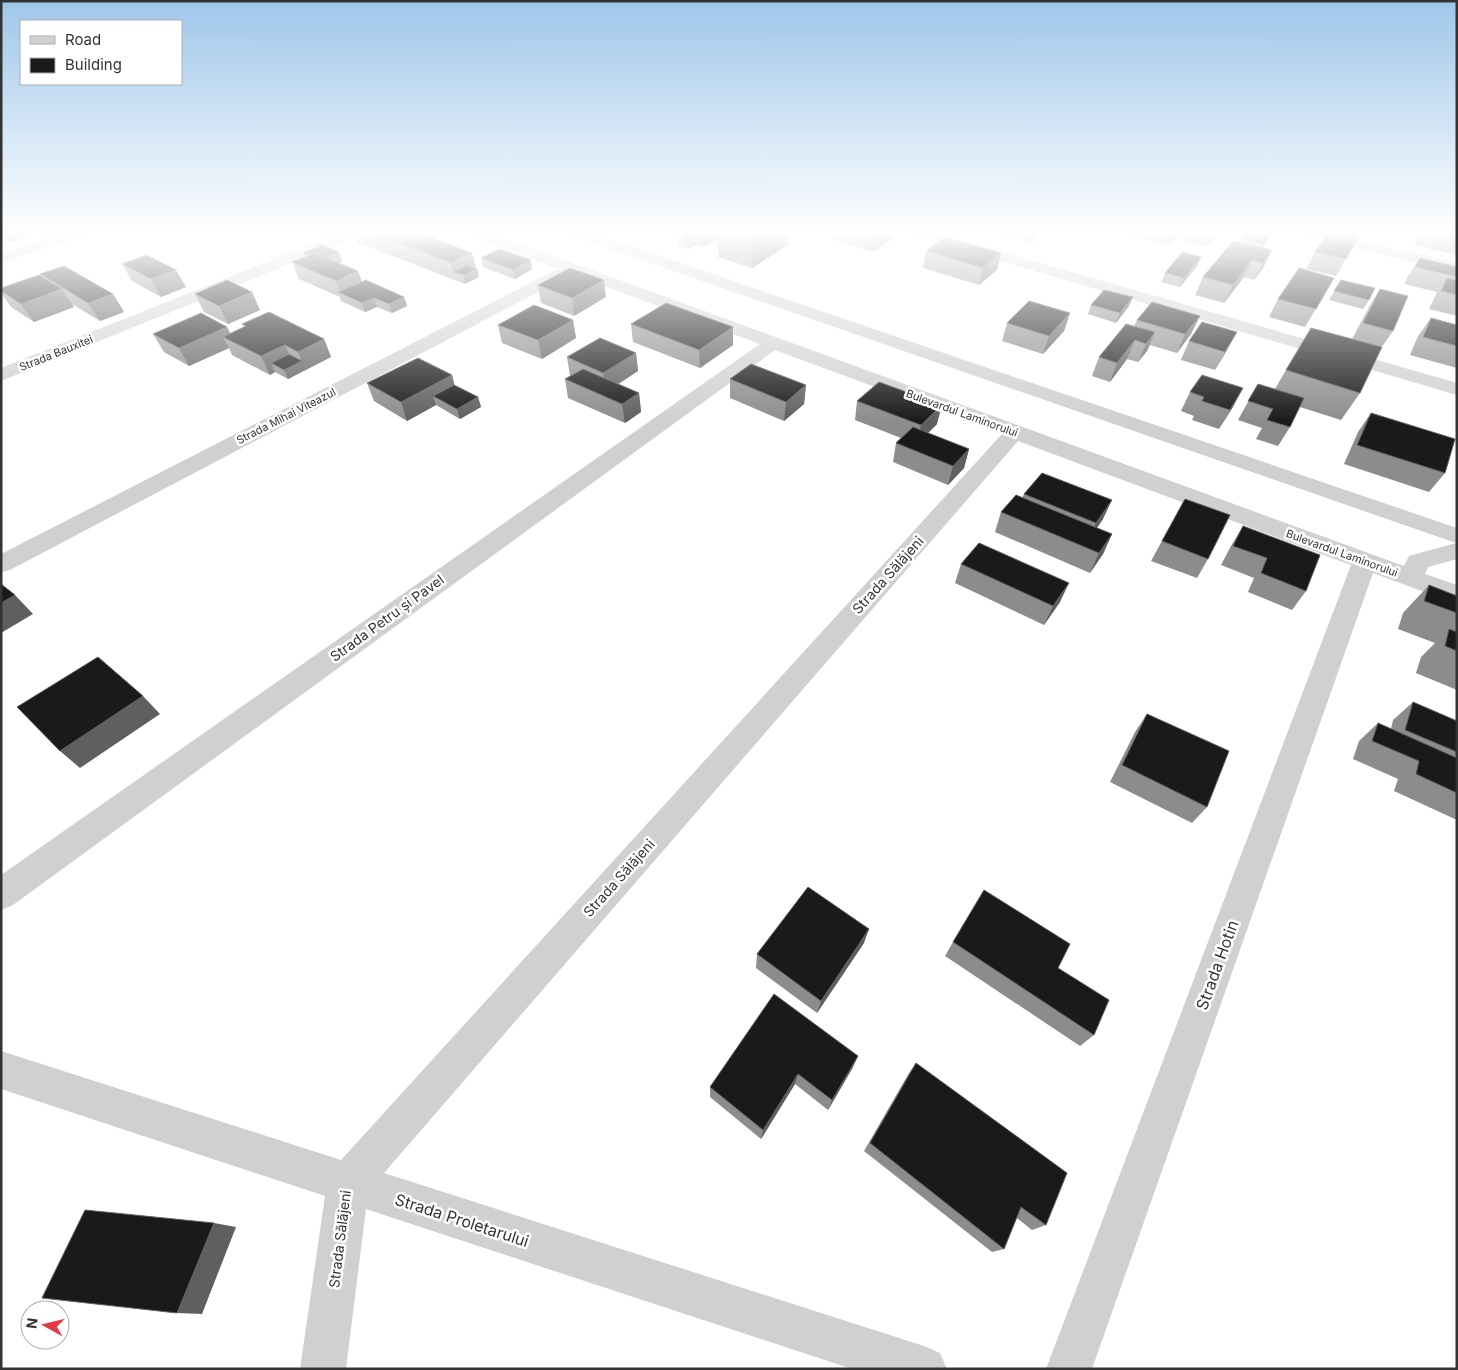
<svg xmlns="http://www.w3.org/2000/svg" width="1458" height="1370" font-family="Inter,sans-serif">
<rect width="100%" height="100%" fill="#fff"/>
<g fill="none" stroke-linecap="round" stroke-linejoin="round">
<g fill="#d0d0d0" fill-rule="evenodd">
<polygon points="71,230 93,230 91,233 1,263 1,253"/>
<polygon points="347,230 368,230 366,233 1,381 1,368"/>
<polygon points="461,230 482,230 1404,566 1409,556 1456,543 564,233 562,230 584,230 1457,528 1457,559 1428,567 1425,574 1457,585 1457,604 1373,573 1092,1369 1046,1369 1351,565 1018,441 384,1173 924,1346 940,1353 947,1369 852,1369 366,1209 346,1369 300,1369 325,1196 1,1089 1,1051 341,1160 1002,434 775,350 13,905 1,910 1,875 760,344 572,274 10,570 1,572 1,554 558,269 463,233"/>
<polygon points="903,230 927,230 1457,383 1457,395 905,233"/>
<polygon points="1292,230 1318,230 1457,263 1457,273 1294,233"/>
</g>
</g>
<g fill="#8c8c8c">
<polygon points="1,230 37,230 38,233 10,242 1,237"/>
<polygon points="353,230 421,230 420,231 438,240 472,253 479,277 465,284 357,242"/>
<polygon points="635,230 655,230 646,234"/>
<polygon points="692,230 789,230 788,245 752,268 718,257 718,239 703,247 696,245 688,249 679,246 679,238"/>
<polygon points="834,230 893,230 892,239 872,252 833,239"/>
<polygon points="999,230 1045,230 1031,242 998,233"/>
<polygon points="1128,230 1184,230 1170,245 1127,234"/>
<polygon points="1186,230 1221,230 1207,246 1182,240"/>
<polygon points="1248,230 1275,230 1273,234 1262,248 1272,250 1263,268 1254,280 1244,277 1224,303 1195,295 1203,277 1239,242 1240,239"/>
<polygon points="1422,230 1457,230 1457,254 1456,255 1414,245"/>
<polygon points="1360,235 1336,276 1306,269 1315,252"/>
<polygon points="926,251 1001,253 997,270 979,285 923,268"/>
<polygon points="304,253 342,261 339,263 358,271 362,282 404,297 407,306 392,313 377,307 365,312 341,301 340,297 299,279 292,262 305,257"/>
<polygon points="1201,257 1197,266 1180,287 1161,282 1165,273"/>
<polygon points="481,258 532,269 515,279 483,267"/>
<polygon points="1420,258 1457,267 1457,316 1429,309 1437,292 1404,284 1408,276"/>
<polygon points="122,264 186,287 161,297 132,281"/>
<polygon points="40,274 113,294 124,312 100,321 72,304 74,307 34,322 11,307 1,293 1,288 41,277"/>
<polygon points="1334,278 1305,327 1269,317 1278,299"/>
<polygon points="1341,280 1369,300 1363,309 1329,300"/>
<polygon points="538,285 606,297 574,316 541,303"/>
<polygon points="1380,289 1393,331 1381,348 1360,393 1341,420 1300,407 1290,427 1278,446 1256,439 1262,428 1238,420 1258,384 1275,389 1286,370 1352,339 1369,307"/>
<polygon points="195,294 260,310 228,324 204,312"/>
<polygon points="1091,305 1129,306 1116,323 1088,314"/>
<polygon points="1070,313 1064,331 1043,354 1002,341 1007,323"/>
<polygon points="1200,316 1191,334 1177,353 1150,345 1147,351 1138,362 1127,359 1110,382 1092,376 1099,357 1134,326 1137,320"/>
<polygon points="1431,318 1457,325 1457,368 1410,355 1418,336"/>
<polygon points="573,320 576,338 542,359 502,343 498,325"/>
<polygon points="242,324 324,339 331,357 288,379 275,372 270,375 232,355 229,348 189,366 164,352 153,334 227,327 230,333 244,327"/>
<polygon points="631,324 733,345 700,368 633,342"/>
<polygon points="1189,341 1227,350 1215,370 1181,360"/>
<polygon points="636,353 638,371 618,384 639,393 641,412 625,423 568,398 565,379 570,376 567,357"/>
<polygon points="452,375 454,385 478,397 481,407 460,419 436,405 407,421 374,401 367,383"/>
<polygon points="730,379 806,385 804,404 784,421 730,398"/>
<polygon points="1243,388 1219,429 1192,420 1194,416 1181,411 1190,392"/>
<polygon points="857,401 937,424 928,433 969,449 964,468 948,485 893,462 896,443 901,438 855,420"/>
<polygon points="1371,413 1445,473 1429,492 1344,464 1358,432"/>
<polygon points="1024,494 1103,519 1097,528 1112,534 1103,554 1090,573 995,532 1001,512 1022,498"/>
<polygon points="1185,499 1208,559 1197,578 1151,561"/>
<polygon points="1243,526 1306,591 1292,610 1248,592 1254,578 1221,565 1231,546"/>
<polygon points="961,564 1060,602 1044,625 955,583"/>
<polygon points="1429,585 1457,596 1457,690 1416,673 1421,657 1435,643 1398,629 1403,613"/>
<polygon points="1413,702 1457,721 1457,820 1394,791 1398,779 1353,759 1359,741 1378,723 1391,729 1393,720"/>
<polygon points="1147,714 1207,807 1192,823 1110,782 1135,732"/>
<polygon points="953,942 1058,968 1094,1035 1080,1046 945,956"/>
<polygon points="864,943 817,1013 756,968 757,954"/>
<polygon points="916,1063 1046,1225 1032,1230 1017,1218 1004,1249 992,1252 864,1151 909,1073"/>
<polygon points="853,1067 828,1110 795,1084 761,1139 710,1097 710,1087"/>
</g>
<g fill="#5f5f5f">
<polygon points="3,230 37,230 38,233 10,242"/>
<polygon points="645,230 655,230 646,234"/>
<polygon points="718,230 718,239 703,247 703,239"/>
<polygon points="761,230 789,230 788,245 752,268 753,235"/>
<polygon points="882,230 893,230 892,239 872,252 875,235"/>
<polygon points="1034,230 1045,230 1031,242"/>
<polygon points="1176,230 1184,230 1170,245"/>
<polygon points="1214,230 1221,230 1207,246"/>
<polygon points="1273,230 1275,230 1273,234 1258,253 1262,244"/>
<polygon points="696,236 696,245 688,249 688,241"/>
<polygon points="1272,250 1263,268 1254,280 1263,263"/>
<polygon points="339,252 342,261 324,269 321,260"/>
<polygon points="472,253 476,269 477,269 479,277 465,284 463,275 453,272 451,263"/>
<polygon points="1001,253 997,270 979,285 983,268"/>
<polygon points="1201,257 1197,266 1180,287 1184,278"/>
<polygon points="531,260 532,269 515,279 513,270"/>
<polygon points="1252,260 1244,277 1224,303 1233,285"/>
<polygon points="176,270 186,287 161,297 151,279"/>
<polygon points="358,271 365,289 341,294 336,281"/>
<polygon points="604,280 606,297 574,316 572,298"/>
<polygon points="62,289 74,307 34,322 21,304"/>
<polygon points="252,292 260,310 228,324 219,306"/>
<polygon points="113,294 124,312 100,321 88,303"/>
<polygon points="404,297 407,306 392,313 389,304"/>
<polygon points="1133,297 1129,306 1116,323 1120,313"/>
<polygon points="374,298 377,307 365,312 362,303"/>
<polygon points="1070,313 1064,331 1043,354 1049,336"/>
<polygon points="1200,316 1191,334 1177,353 1185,334"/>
<polygon points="573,320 576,338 542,359 538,340"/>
<polygon points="227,327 235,343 223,337 229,348 189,366 179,348"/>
<polygon points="733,327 733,345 700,368 699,350"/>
<polygon points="1155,332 1147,351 1138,362 1146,344"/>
<polygon points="1237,332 1227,350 1215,370 1225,352"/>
<polygon points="324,339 331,357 288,379 284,370 302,361 298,352"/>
<polygon points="1135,340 1127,359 1110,382 1117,363"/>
<polygon points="285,345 293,364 271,363 275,372 270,375 261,356"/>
<polygon points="636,353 638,371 606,392 603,373"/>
<polygon points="452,375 457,394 433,396 436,405 407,421 401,402"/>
<polygon points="806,385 804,404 784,421 786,402"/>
<polygon points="1243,388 1233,407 1219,429 1230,410"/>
<polygon points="639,393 641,412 625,423 622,404"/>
<polygon points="478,397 481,407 460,419 457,409"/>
<polygon points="942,405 937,424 917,444 921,425"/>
<polygon points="969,449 964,468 948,485 953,466"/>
<polygon points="1112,500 1103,519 1087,542 1096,523"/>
<polygon points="1112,534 1103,554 1090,573 1099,553"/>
<polygon points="1069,583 1060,602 1044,625 1053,606"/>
<polygon points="15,595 33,614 1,633 1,603"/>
<polygon points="143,696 160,714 80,768 60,751"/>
<polygon points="869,929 864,943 817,1013 821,1001"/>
<polygon points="858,1056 853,1067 828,1110 832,1100"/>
<polygon points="798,1074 795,1084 761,1139 763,1130"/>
<polygon points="214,1223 236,1227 202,1314 177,1313"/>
</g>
<g fill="#1a1a1a" stroke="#5f5f5f">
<polygon points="365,230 419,230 437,237 433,238 472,253 451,263"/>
<polygon points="692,230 718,230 703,239 696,236 688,241 679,238"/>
<polygon points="736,230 761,230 753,235"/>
<polygon points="860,230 882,230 875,235"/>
<polygon points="1248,230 1273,230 1262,244 1240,239"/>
<polygon points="1329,230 1340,230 1360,235 1346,259 1315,252"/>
<polygon points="1433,230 1457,230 1457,236"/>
<polygon points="945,237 1001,253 983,268 926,251"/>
<polygon points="1233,241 1272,250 1263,263 1252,260 1233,285 1203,277"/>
<polygon points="322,245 339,252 327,258 315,253 309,255 304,253"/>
<polygon points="499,249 531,260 513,270 481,258"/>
<polygon points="1182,252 1201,257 1184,278 1165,273"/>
<polygon points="315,253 358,271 336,281 292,262"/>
<polygon points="147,255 176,270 151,279 122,264"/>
<polygon points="1420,258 1457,267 1457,277 1415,267"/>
<polygon points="467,265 477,269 463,275 453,272"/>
<polygon points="64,266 113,294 88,303 40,274"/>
<polygon points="570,268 604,280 572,298 538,285"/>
<polygon points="1299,268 1334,278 1316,309 1278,299"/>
<polygon points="39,275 62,289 21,304 1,291 1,288"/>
<polygon points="1447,278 1457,280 1457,295 1441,291"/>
<polygon points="227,280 252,292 219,306 195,294"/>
<polygon points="366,280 404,297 389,304 374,298 362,303 338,292"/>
<polygon points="1341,280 1375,288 1369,300 1334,291"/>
<polygon points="1380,289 1408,296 1393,331 1363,323"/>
<polygon points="1104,290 1133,297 1120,313 1091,305"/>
<polygon points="1029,301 1070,313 1049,336 1007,323"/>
<polygon points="1152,302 1200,316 1185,334 1137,320"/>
<polygon points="666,303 733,327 699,350 631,324"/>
<polygon points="534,305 573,320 538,340 498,325"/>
<polygon points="269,312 324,339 298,352 285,345 261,356 223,337 246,326 242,324"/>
<polygon points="201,313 227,327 179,348 153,334"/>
<polygon points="1431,318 1457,325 1457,346 1423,337"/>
<polygon points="1202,322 1237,332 1225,352 1189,341"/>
<polygon points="1126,324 1155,332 1146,344 1135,340 1117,363 1099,357"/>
<polygon points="1311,328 1382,347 1360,393 1286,370"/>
<polygon points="600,338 636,353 603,373 567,357"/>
<polygon points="289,354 302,361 284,370 271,363"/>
<polygon points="418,358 452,375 401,402 367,383"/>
<polygon points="751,364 806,385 786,402 730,379"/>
<polygon points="583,369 639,393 622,404 565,379"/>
<polygon points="1202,375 1243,388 1230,410 1202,401 1204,397 1190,392"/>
<polygon points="879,382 942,405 921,425 857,401"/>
<polygon points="1258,384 1304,398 1290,427 1267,420 1273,409 1248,401"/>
<polygon points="454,385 478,397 457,409 433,396"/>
<polygon points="1371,413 1455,439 1445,473 1357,445"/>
<polygon points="913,427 969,449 953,466 896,443"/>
<polygon points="1042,473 1112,500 1096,523 1024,494"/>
<polygon points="1016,495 1112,534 1099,553 1001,512"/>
<polygon points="1185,499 1230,515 1208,559 1162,541"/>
<polygon points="1243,526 1320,555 1306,591 1261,573 1267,558 1233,546"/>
<polygon points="979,543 1069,583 1053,606 961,564"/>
<polygon points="1,584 15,595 1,603"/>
<polygon points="1429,585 1457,596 1457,613 1424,601"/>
<polygon points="1449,629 1457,632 1457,651 1445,646"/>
<polygon points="98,657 143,696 60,751 17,707"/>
<polygon points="1413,702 1457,721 1457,752 1405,730"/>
<polygon points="1147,714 1229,751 1207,807 1122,765"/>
<polygon points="1378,723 1457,758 1457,793 1416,774 1419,761 1372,741"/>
<polygon points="808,887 869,929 821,1001 757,954"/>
<polygon points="984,890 1070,944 1058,968 1109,1000 1094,1035 953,942"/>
<polygon points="774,994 858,1056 832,1100 798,1074 763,1130 710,1087"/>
<polygon points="916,1063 1067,1173 1046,1225 1021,1207 1004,1249 870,1143"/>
<polygon points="85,1210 214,1223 177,1313 42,1298"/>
</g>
<linearGradient id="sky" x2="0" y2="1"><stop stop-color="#9ec6ea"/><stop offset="0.55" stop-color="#fff"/><stop offset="1" stop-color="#fff" stop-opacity="0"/></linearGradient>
<rect width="1458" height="422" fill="url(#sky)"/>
<g text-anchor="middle" stroke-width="5" stroke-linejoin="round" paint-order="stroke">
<g font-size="11" fill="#333" stroke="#fff">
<text transform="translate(56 353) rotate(-22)" y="4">Strada Bauxitei</text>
<text transform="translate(962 413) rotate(20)" y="4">Bulevardul Laminorului</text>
<text transform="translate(286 416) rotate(-27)" y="4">Strada Mihai Viteazul</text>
<text transform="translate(1342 553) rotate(20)" y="4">Bulevardul Laminorului</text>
</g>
<g font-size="14" fill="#333" stroke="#fff">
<text transform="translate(888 575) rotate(-48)" y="5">Strada Sălăjeni</text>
<text transform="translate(387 618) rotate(-36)" y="5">Strada Petru și Pavel</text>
<text transform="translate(619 878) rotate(-48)" y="5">Strada Sălăjeni</text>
<text transform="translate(340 1239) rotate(-83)" y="5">Strada Sălăjeni</text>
</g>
<g font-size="16" fill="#333" stroke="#fff">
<text transform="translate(1217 965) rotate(-70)" y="6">Strada Hotin</text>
<text transform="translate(462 1220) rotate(18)" y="6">Strada Proletarului</text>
</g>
</g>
<rect width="1458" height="1370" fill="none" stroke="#333333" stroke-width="5"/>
<rect x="20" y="20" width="162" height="65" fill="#ffffff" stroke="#adadad"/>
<rect x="30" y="36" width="25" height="8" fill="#d0d0d0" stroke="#adadad"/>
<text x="65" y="45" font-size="15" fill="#333333">Road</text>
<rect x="30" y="58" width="25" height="15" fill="#1a1a1a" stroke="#adadad"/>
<text x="65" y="70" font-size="15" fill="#333333">Building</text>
<g transform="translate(45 1325) rotate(278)"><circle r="24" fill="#ffffff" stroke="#adadad"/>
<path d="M0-4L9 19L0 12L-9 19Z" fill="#e63946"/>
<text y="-8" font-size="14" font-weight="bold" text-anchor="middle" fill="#333333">N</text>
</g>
</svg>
